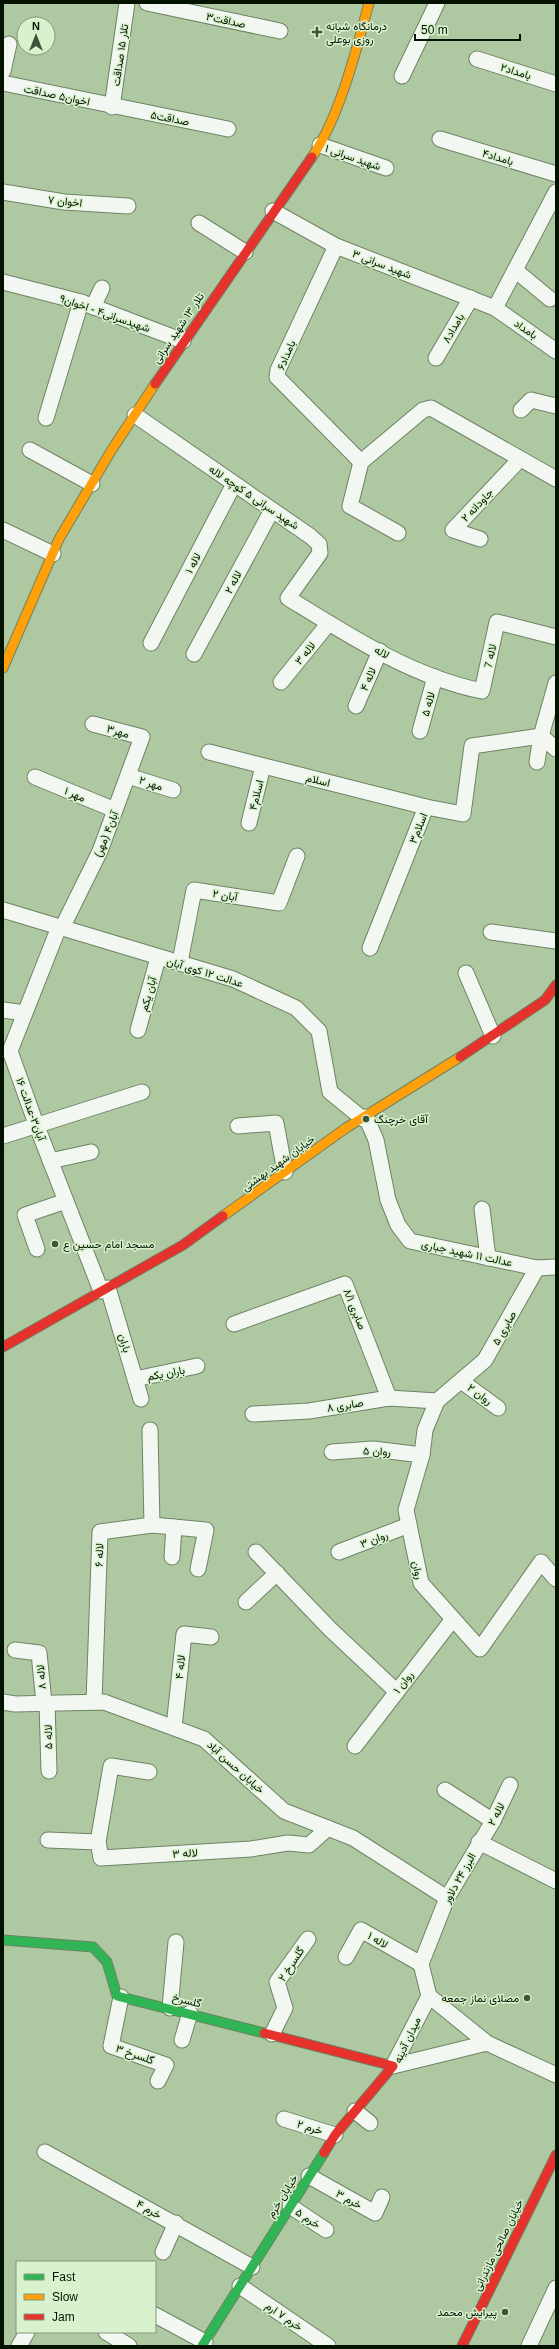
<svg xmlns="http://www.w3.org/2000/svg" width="559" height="2349" font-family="Helvetica,Vazirmatn,sans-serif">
<rect width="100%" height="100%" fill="#aec9a2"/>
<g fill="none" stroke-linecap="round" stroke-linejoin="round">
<g stroke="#6e8364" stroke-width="17">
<g id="street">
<polyline points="147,3 280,31"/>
<polyline points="477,59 556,84"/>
<polyline points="3,71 9,44"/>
<polyline points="402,76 437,3"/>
<polyline points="3,83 228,129"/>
<polyline points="112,107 127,3"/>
<polyline points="440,139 556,174"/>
<polyline points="320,145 386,168"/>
<polyline points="3,192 64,202 128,206"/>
<polyline points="273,211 336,246 495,308 556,351"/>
<polyline points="199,223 245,252"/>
<polyline points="336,246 278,370 277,377 361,462"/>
<polyline points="515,270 550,299"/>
<polyline points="3,282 81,302 183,341"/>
<polyline points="93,307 102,288"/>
<polyline points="495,308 556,192"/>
<polyline points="436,358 471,298"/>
<polyline points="521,410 531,400 556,406"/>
<path d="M135,415L310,536L319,544L320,553L288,598C348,635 412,677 482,691L497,622L556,637"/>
<polyline points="46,418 81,302"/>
<polyline points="30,450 92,484"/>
<polyline points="3,530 53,554"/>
<polyline points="398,533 350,506 361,462 423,410 431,408 556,479"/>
<polyline points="480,539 453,530 520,459"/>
<polyline points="151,643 234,484"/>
<polyline points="194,654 272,510"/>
<polyline points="281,682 329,623"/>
<polyline points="356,706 380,651"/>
<polyline points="420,731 435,677"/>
<polyline points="541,736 556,749"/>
<polyline points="209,752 426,807"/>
<polyline points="537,762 541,736 556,683"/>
<polyline points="128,776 173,790"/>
<polyline points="35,777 115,810"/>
<polyline points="249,823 263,766"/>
<polyline points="3,910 233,979 296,1008 319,1031 330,1092 363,1119"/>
<polyline points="59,927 10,1051 36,1124 101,1291"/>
<polyline points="62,928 100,851 142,737 93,724"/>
<polyline points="491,932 556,941"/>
<polyline points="370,948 426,807 463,814 472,746 541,736"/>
<polyline points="180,962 194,890 279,903 297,856"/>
<polyline points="466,973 493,1036"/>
<polyline points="3,1010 25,1013"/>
<polyline points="138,1030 158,958"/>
<polyline points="366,1117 376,1140 388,1200 398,1225 410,1241 537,1268 556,1267"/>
<polyline points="238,1126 276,1123 285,1172"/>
<polyline points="3,1136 142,1092"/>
<polyline points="50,1161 91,1152"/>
<polyline points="482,1209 488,1258"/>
<polyline points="37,1249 25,1215 66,1201"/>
<polyline points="537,1268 485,1360 437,1401 425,1430 422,1455 406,1510 421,1583 480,1649 541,1562 556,1579"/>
<polyline points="108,1288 141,1399"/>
<polyline points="234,1324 345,1284 389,1398"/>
<polyline points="135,1379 197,1366"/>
<polyline points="461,1381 498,1408"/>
<polyline points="253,1414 309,1411 389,1398 437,1401"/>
<polyline points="332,1452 373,1449 422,1455"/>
<polyline points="152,1525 206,1530 198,1569"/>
<polyline points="256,1552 330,1629 396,1691"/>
<polyline points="339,1552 409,1525"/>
<polyline points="172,1557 174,1527"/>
<polyline points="246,1602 277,1573"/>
<polyline points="15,1650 39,1653 44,1703"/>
<polyline points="3,1702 15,1704 104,1702 204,1739 284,1811 353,1838 447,1898"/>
<polyline points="94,1702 100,1532 152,1525 150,1430"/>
<polyline points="47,1703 49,1771"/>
<polyline points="174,1727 184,1634 211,1637"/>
<polyline points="355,1746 453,1619"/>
<polyline points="445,1790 493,1821"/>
<polyline points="48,1840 98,1842 101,1858 251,1849 288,1843 309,1845 328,1828"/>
<polyline points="98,1842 111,1766 149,1772"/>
<polyline points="479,1842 556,1881"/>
<polyline points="346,1957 361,1930 421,1964"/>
<polyline points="429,1996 421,1964 447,1898 493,1821 510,1785"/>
<polyline points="121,1997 111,2046 166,2065 158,2081"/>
<polyline points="170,2008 176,1942"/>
<polyline points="272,2034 285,2008 277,1982 308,1939"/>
<polyline points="182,2040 190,2013"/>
<polyline points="487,2043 393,2066 429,1996 487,2043 556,2075"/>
<polyline points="355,2111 370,2123"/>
<polyline points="284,2119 335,2135"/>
<polyline points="45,2152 252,2267"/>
<polyline points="309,2176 375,2213 382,2197"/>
<polyline points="290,2206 326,2230"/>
<polyline points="163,2252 176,2223"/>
<polyline points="240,2286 328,2346"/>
<polyline points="155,2315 205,2342"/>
<polyline points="106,2332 129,2346"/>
<polyline points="19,2346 27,2332"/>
<polyline points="529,2346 556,2288"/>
</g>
</g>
<g stroke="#6e8364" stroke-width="11">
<g id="fast">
<polyline points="3,1940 93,1947 107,1962 117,1996 264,2033"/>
<polyline points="202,2346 324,2153"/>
</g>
</g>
<g stroke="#6e8364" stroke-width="11">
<g id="slow">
<path d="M312,157C340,116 356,51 369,3"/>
<polyline points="3,668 59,539 111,451 155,384"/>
<polyline points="223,1216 346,1128 460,1057"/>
</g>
</g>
<g stroke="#6e8364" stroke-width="11">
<g id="jam">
<polyline points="155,384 312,157"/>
<polyline points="460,1057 545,1000 556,985"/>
<polyline points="3,1347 183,1245 223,1216"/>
<polyline points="264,2033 393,2066 335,2135 324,2153"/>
<polyline points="462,2346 556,2155"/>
</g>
</g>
<use href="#street" stroke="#f3f7f1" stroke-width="15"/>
<use href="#fast" stroke="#30b455" stroke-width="9"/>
<use href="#slow" stroke="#ff9f0a" stroke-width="9"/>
<use href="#jam" stroke="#e5322d" stroke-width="9"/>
</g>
<g fill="#3f5339" stroke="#d9f2ce" stroke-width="1.5">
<path d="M315 26h4v4h4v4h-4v4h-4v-4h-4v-4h4z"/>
<circle cx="366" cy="1119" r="4"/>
<circle cx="55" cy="1244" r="4"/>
<circle cx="527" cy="1998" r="4"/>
<circle cx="505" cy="2312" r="4"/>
</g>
<g text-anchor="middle" stroke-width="3" stroke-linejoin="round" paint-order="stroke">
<g font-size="11" fill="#031300" stroke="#d9f2ce">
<text transform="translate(226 20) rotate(12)" y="4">صداقت۳</text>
<text transform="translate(120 55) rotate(-82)" y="4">تلار ۱۵ صداقت</text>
<text transform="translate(516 71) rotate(17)" y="4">بامداد۲</text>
<text transform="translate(57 95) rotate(12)" y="4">اخوان۵ صداقت</text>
<text transform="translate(170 118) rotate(11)" y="4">صداقت۵</text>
<text transform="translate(353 157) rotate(19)" y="4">شهید سرانی ۱</text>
<text transform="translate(498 157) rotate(17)" y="4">بامداد۴</text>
<text transform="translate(65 201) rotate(6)" y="4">اخوان ۷</text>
<text transform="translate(382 264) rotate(21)" y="4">شهید سرانی ۳</text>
<text transform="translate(105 313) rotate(19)" y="4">شهیدسرانی۴ - اخوان۹</text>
<text transform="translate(178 328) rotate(-56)" y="4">تلار ۱۳ شهید سرانی</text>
<text transform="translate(453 328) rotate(-60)" y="4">بامداد۸</text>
<text transform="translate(526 329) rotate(35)" y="4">بامداد</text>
<text transform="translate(286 355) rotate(-67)" y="4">بامداد۶</text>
<text transform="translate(254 497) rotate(34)" y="4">شهید سرانی ۵ کوچه لاله</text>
<text transform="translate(477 505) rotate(-47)" y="4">جاودانه ۲</text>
<text transform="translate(193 563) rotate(-62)" y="4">لاله ۱</text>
<text transform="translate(233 582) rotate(-62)" y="4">لاله ۲</text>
<text transform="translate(382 652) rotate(28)" y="4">لاله</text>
<text transform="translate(305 653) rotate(-51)" y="4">لاله ۳</text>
<text transform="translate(490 656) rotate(-78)" y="4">لاله 7</text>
<text transform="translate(368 679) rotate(-66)" y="4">لاله ۴</text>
<text transform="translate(428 704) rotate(-74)" y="4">لاله ۵</text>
<text transform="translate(118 731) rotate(16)" y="4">مهر۳</text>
<text transform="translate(318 780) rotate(14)" y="4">اسلام</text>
<text transform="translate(151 783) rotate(18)" y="4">مهر ۲</text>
<text transform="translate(75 794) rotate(23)" y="4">مهر ۱</text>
<text transform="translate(256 795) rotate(-76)" y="4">اسلام۴</text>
<text transform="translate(418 828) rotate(-68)" y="4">اسلام۳</text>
<text transform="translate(106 834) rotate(-68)" y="4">آبان۴ (مهر)</text>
<text transform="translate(225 895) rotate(9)" y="4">آبان ۲</text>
<text transform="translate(205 972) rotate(17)" y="4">عدالت ۱۲ کوی آبان</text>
<text transform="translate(148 994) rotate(-74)" y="4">آبان یکم</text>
<text transform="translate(31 1109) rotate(70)" y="4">آبان۳-عدالت ۱۶</text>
<text transform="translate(278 1163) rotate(-36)" y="4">خیابان شهید بهشتی</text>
<text transform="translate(467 1253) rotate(12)" y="4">عدالت ۱۱ شهید جباری</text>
<text transform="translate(355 1309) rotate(68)" y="4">صابری ۸/۱</text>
<text transform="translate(504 1328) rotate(-60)" y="4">صابری ۵</text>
<text transform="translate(125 1343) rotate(73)" y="4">باران</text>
<text transform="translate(166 1373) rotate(-11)" y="4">باران یکم</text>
<text transform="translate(480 1394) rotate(36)" y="4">روان ۲</text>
<text transform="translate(345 1405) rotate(-9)" y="4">صابری ۸</text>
<text transform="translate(377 1451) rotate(2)" y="4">روان ۵</text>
<text transform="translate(374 1539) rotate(-21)" y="4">روان ۳</text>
<text transform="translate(99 1555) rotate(-88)" y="4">لاله ۶</text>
<text transform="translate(418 1570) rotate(77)" y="4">روان</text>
<text transform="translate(180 1667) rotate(-84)" y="4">لاله ۴</text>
<text transform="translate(41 1677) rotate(-95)" y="4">لاله ۸</text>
<text transform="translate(403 1682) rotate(-52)" y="4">روان ۱</text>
<text transform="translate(48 1737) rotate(-91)" y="4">لاله ۵</text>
<text transform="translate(236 1767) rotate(42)" y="4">خیابان حسن آباد</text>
<text transform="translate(496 1814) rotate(-62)" y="4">لاله ۲</text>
<text transform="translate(185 1853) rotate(-3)" y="4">لاله ۳</text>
<text transform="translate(459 1878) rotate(-61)" y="4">البرز ۲۴ دلاور</text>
<text transform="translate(378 1940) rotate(30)" y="4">لاله ۱</text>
<text transform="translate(291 1964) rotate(-57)" y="4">گلسرخ ۲</text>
<text transform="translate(187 2000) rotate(14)" y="4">گلسرخ</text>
<text transform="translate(407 2040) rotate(-65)" y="4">میدان آدینه</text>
<text transform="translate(135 2054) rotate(19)" y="4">گلسرخ ۳</text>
<text transform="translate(310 2127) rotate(17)" y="4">خرم ۲</text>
<text transform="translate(282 2196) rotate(-58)" y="4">خیابان خرم</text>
<text transform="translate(349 2199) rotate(29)" y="4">خرم ۳</text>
<text transform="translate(149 2209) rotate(29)" y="4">خرم ۴</text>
<text transform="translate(308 2218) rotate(33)" y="4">خرم ۵</text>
<text transform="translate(498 2245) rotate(-64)" y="4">خیابان صالحی مازندرانی</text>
<text transform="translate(284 2316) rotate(34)" y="4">خرم ۷ ارم</text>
</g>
<g font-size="11" fill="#031300" stroke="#d9f2ce" text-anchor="start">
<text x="326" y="30">درمانگاه شبانه<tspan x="326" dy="13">روزی بوعلی</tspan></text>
<text x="374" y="1123">آقای خرچنگ</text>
<text x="63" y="1248">مسجد امام حسین ع</text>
<text x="519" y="2002" text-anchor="end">مصلای نماز جمعه</text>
<text x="497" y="2316" text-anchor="end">پیرایش محمد</text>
</g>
</g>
<rect width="559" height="2349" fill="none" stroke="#031300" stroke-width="8"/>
<rect x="16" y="2261" width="140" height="72" fill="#d9f2ce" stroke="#83997c"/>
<rect x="24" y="2274" width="20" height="6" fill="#30b455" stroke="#83997c"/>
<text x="52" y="2281" font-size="12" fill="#031300">Fast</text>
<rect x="24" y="2294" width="20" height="6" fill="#ff9f0a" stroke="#83997c"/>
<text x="52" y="2301" font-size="12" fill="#031300">Slow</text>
<rect x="24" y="2314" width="20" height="6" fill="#e5322d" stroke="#83997c"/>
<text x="52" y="2321" font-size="12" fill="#031300">Jam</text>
<g transform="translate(36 36)"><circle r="19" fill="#d9f2ce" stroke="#83997c"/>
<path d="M0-3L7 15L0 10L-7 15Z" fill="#3f5339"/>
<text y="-6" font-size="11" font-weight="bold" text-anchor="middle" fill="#031300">N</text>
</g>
<path d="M415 34v6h105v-6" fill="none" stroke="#031300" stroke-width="2"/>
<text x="421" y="34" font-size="12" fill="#031300" stroke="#d9f2ce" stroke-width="3" paint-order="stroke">50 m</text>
</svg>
